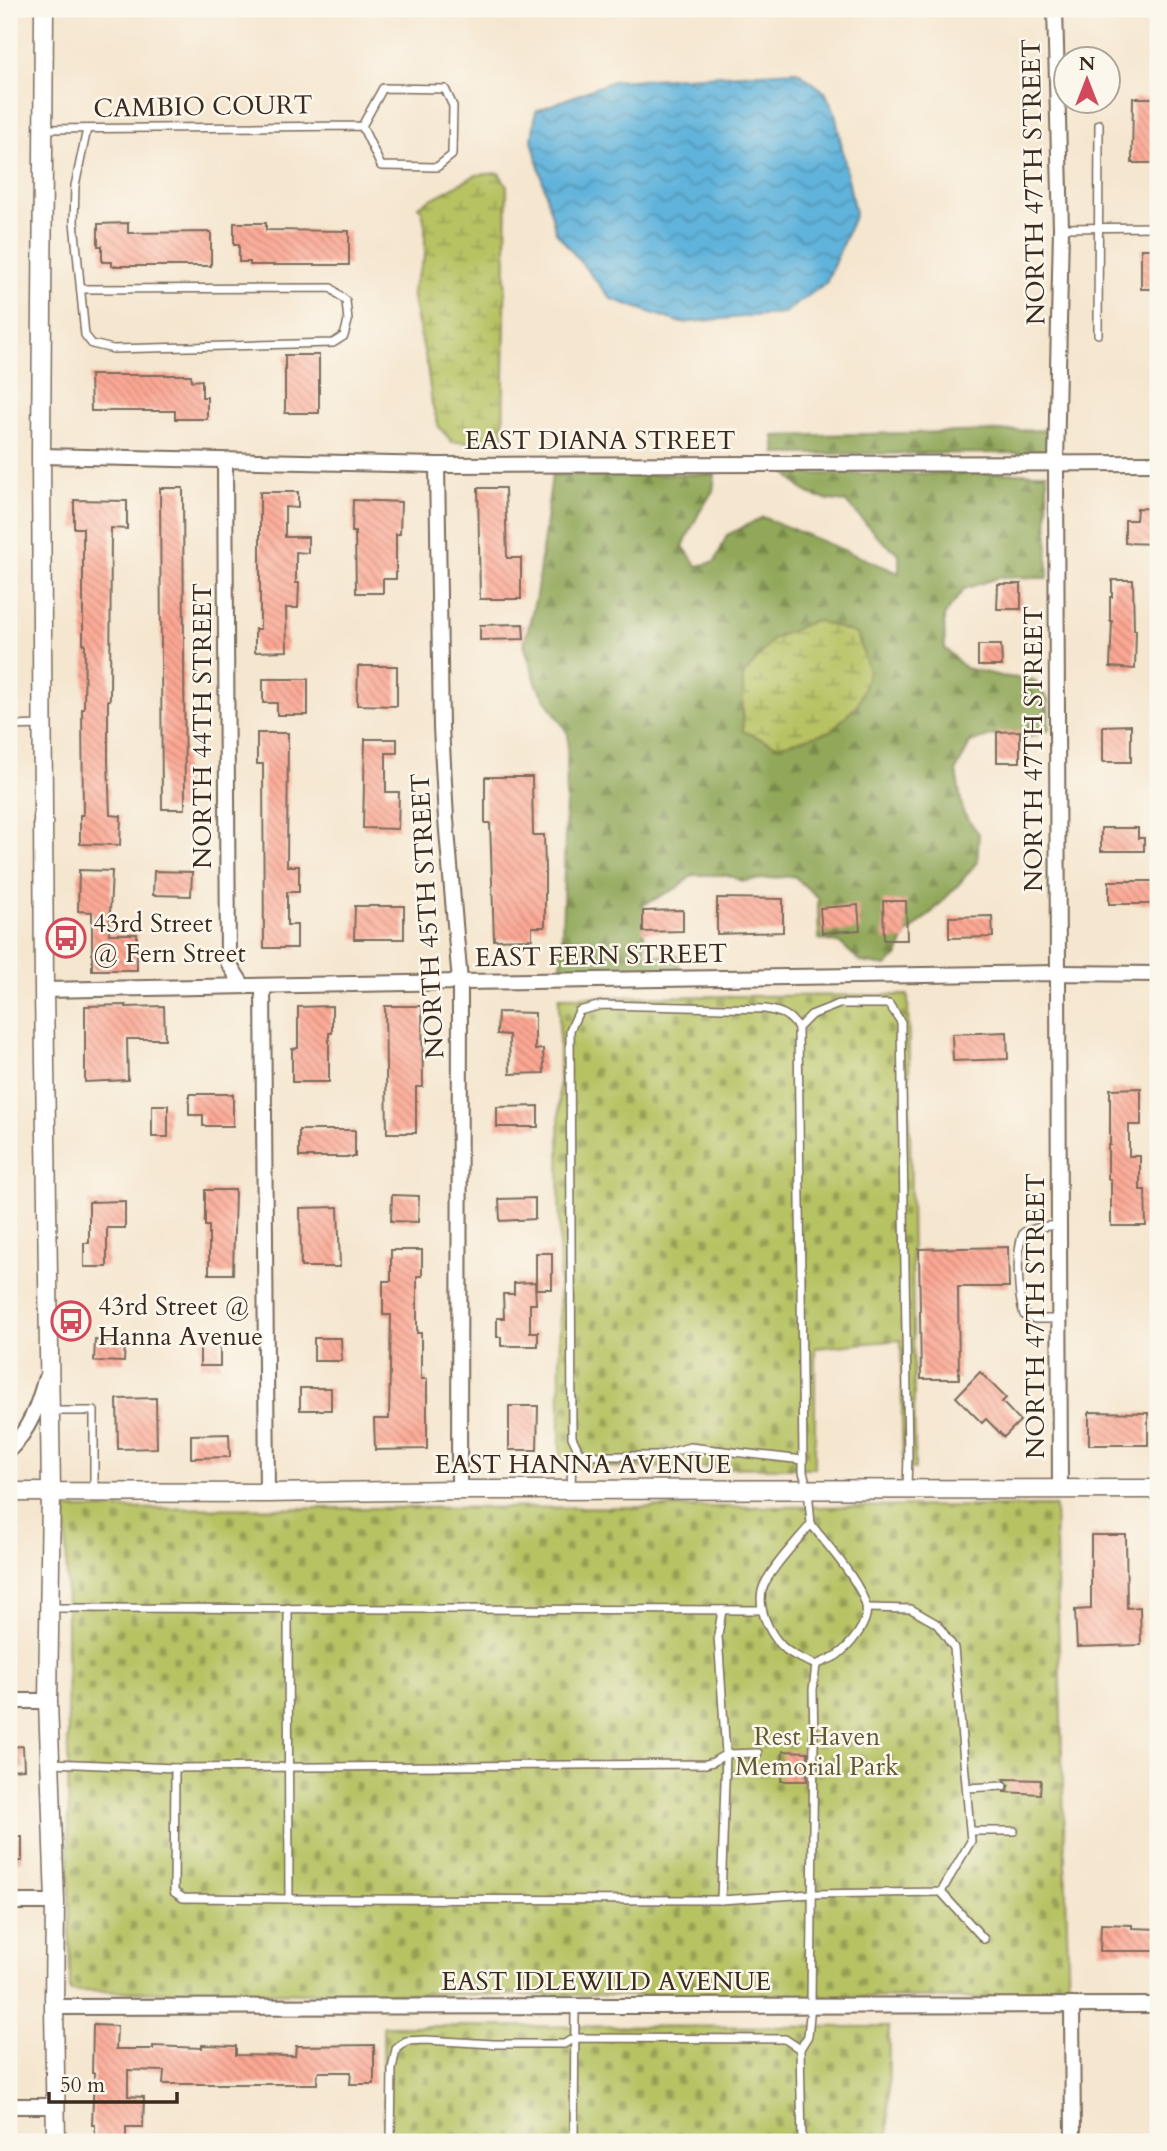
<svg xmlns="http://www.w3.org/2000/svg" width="1167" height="2151" font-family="Cardo,serif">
<defs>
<pattern id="forest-firs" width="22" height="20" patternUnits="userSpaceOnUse" patternTransform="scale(1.75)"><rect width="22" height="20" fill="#91a85a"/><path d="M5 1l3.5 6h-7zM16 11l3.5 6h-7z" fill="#78894a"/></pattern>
<pattern id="wetland-marsh" width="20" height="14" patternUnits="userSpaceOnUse" patternTransform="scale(1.75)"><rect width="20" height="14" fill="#b7c264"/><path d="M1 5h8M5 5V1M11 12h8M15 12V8" fill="none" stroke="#969e52"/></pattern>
<pattern id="cemetery-stones" width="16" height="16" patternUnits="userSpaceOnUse" patternTransform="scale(1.75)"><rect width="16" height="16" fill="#b7c264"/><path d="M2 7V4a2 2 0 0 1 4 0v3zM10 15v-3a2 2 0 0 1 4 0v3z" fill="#969e52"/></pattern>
<pattern id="water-waves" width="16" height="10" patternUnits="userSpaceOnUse" patternTransform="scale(1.75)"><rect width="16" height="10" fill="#60b3db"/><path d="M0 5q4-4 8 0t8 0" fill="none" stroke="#5092b1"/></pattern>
<pattern id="building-back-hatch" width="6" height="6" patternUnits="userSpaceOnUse" patternTransform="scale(1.75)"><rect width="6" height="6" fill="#fca894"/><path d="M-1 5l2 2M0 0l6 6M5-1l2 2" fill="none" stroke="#cd8978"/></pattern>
</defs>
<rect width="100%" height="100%" fill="#fbf7ec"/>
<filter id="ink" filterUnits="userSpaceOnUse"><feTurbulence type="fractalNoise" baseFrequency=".0143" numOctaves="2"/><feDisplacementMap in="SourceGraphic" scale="14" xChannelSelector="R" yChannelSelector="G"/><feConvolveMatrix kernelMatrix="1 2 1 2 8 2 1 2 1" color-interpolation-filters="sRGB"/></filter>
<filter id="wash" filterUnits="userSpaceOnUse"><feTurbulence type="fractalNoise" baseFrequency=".00686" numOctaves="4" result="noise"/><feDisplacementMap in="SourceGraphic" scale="28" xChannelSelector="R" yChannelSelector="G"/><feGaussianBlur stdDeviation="1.57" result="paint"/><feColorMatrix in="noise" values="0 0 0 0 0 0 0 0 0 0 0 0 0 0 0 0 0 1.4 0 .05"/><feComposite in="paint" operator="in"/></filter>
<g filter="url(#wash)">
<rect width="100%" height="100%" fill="#f5e6cf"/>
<g fill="url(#forest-firs)" stroke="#66693c" stroke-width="2">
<polygon points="1046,430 1046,453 776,454 774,436"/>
<path d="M1047,473L1048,578L1000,577L964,589L944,616L945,648L965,668L1001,676L1034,680L1048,700L1049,730L1027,738L994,735L970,743L956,771L963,812L979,834L977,862L959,884L931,913L905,936L898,956L886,966L861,962L841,944L819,939L818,898L794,876L743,881L727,875H693L677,888L643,905L645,955L678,956L679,969L561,971L568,734L537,685L524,645L536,596L552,475L715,474L713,491L699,513L683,546L697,566L715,562L727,535L763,517L899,573V554L879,538L846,502C816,499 807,497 787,474Z"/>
</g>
<g fill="url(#wetland-marsh)" stroke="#797641" stroke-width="2">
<polygon points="499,173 507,186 503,441 452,442 439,427 432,404 427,365 414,304 412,290 425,256 425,225 422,211 418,206 476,175"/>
<polygon points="815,620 857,634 869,671 858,704 831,731 778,746 743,731 743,676 773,639"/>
</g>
<g fill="url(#cemetery-stones)" stroke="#797641" stroke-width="2">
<polygon points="908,995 915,1469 903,1468 901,1340 815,1348 815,1468 560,1467 559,997"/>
<polygon points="1055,1506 1069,1999 70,1991 66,1509"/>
<polygon points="383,2026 889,2027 888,2142 385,2142"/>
</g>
<polygon fill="url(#water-waves)" stroke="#4e6e7c" stroke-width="2" points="797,71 825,92 835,113 855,214 826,283 784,313 681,323 611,299 556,232 532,140 536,111 613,81"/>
<g id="blocks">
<g fill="url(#building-back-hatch)">
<polygon points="1133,98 1158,98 1158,163 1132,163"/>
<polygon points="128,223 128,233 211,232 211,266 112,266 112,262 102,262 102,246 98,246 98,224"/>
<polygon points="234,223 266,223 266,230 349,231 349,265 250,265 250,262 239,262 239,245 234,245"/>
<rect x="1141" y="249" width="17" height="40"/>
<rect x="285" y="355" width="34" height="58"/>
<polygon points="90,375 191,375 192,381 202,380 202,397 207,397 207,419 175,419 175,411 91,411"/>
<polygon points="160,488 183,488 185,809 162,809"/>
<polygon points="478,488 505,488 507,558 521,558 521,599 480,599"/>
<polygon points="260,492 298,492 298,508 285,507 285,537 308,537 308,553 296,552 296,583 299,583 298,608 286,608 287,651 255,652 255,629 260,629"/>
<polygon points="74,500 127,501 127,529 111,528 110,700 108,700 108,762 110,815 121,816 120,845 80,844 80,815 83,815 82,709 84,709 85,644 83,644 83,528 74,528"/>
<polygon points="353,500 401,502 400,534 396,534 396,579 383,579 383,593 356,593 355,532 352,532"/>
<polygon points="1137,508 1158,509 1158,544 1125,543 1125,520 1136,520"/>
<polygon points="1112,580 1133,580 1134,630 1136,630 1135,669 1110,667 1112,621 1110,621 1110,597 1112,597"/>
<polygon points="998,584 1021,584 1021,609 997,609"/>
<polygon points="523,624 524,639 480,640 480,625"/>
<polygon points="978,645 1001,645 1002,666 978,666"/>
<polygon points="358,666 397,666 397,706 357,705"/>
<polygon points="263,679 308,679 308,715 277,715 277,703 263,703"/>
<polygon points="1131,725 1131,762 1103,762 1103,726"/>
<polygon points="1020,731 1020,762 997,762 997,732"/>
<polygon points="257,733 288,733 287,866 299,866 299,892 287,892 287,925 297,925 297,948 264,948 263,764 257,764"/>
<polygon points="365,739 397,739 397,753 386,753 386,792 399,792 398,829 363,828"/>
<polygon points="485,777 532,777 533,835 544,835 545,869 545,927 532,927 532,939 494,940 490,823 485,823"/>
<polygon points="1101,828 1138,828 1138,838 1144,838 1144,851 1101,851"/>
<polygon points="79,870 112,871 109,934 137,934 137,970 92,970 92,912 78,911"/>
<polygon points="154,871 192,872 191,896 153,895"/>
<rect x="1109" y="881" width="48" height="23"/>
<polygon points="717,898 783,899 783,932 717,934"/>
<polygon points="883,901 906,901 907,940 884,940"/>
<polygon points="858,905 860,930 822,933 820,908"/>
<polygon points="355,906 404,906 404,939 354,939"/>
<polygon points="683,910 683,931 643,932 643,911"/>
<polygon points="992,916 993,937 949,938 949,917"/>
<polygon points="126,1005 126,1007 164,1006 165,1039 127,1039 128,1080 85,1082 85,1006"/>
<polygon points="332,1006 332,1033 329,1033 329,1082 292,1082 292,1049 298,1048 298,1007"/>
<polygon points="385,1006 422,1006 423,1087 416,1087 416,1133 387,1133"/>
<polygon points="498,1012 535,1013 535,1050 543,1049 544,1073 510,1074 509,1035 497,1034"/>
<polygon points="1007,1032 1008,1059 953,1061 952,1034"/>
<polygon points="1141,1088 1141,1125 1129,1125 1129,1156 1140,1156 1140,1190 1145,1190 1146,1226 1111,1226 1111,1179 1108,1179 1108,1145 1110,1145 1110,1089"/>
<polygon points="189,1094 233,1094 233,1126 203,1126 203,1115 189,1115"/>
<rect x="152" y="1105" width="16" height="32"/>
<polygon points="538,1106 538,1127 497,1127 497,1107"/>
<rect x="299" y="1130" width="56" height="27"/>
<polygon points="205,1190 235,1190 233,1274 209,1274 209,1226 205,1226"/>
<polygon points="392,1195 419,1196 418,1222 391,1221"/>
<polygon points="535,1198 535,1219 500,1221 499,1199"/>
<polygon points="125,1201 125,1228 107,1228 107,1267 84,1267 84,1243 89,1243 89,1202"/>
<polygon points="338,1207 340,1267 301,1267 300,1208"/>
<polygon points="1008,1247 1009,1287 958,1287 959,1379 921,1379 919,1249"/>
<polygon points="391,1250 422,1250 422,1276 417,1276 417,1333 421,1333 421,1379 427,1379 427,1449 375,1450 374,1419 389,1419 391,1315 383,1315 383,1281 391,1281"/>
<rect x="536" y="1253" width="16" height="36"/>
<polygon points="535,1282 536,1304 530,1304 530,1332 538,1332 538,1346 501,1346 501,1337 497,1337 497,1318 504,1318 503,1294 514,1294 514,1283"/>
<polygon points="314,1338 341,1338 342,1361 314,1361"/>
<rect x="200" y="1339" width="20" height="27"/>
<polygon points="95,1340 125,1342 124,1362 94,1361"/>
<polygon points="980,1372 1006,1398 1002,1402 1020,1421 1004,1437 986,1419 982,1423 956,1397"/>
<rect x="300" y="1388" width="31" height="22"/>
<polygon points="156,1398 157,1448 118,1449 117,1399"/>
<polygon points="509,1406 538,1406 537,1450 509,1450"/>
<polygon points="1089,1412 1148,1413 1148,1445 1089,1445"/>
<polygon points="229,1434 230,1457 191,1458 191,1435"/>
<polygon points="1091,1535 1126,1535 1127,1608 1140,1607 1141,1645 1077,1647 1075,1610 1091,1609"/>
<polygon points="23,1746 24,1769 9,1770 9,1747"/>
<polygon points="783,1751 808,1752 807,1781 781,1781"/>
<polygon points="1004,1779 1041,1780 1040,1794 1003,1792 1007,1791 1009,1786"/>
<rect x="9" y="1837" width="13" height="24"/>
<polygon points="1101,1924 1132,1925 1132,1928 1158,1929 1158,1951 1100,1951"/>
<polygon points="93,2025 117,2026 116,2049 153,2049 153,2046 202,2048 202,2045 236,2046 236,2055 295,2056 296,2046 374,2045 374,2084 350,2084 351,2072 318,2072 317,2084 163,2084 164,2071 128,2070 128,2096 144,2097 143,2127 126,2127 126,2142 95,2142 95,2125 92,2125 94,2073 92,2073"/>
</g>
</g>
</g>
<g filter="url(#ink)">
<use href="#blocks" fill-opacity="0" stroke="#7c6c5c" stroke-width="2"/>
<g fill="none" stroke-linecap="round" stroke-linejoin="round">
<g stroke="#7c6c5c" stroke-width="10">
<g id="service">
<polyline points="44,129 362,126 383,88 445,89 453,106 452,155 437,167 381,166 362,126"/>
<polyline points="1061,228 1158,227"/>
<polyline points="81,289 331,288 346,301 348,321 344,336 333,343 113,349 92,344 85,335 74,222 75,186 87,129"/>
<polyline points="1098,334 1099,124"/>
<polyline points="9,726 42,725"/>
<polyline points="798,1028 811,1015 839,1004 889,1004 901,1022 908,1455 907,1488"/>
<path d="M1058,1225L1040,1227L1024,1232C1015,1248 1018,1297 1024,1315L1035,1319H1060"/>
<polyline points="51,1411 94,1411 94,1492"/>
<polyline points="571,1489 572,1455 579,1452"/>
<path d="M811,1524C827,1545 860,1581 866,1606C870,1623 849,1647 836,1656C830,1659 822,1662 816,1665"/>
<polyline points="50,1608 762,1610"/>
<polyline points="51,1763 175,1768 706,1764 713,1762 726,1754 758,1753"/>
<polyline points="175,1768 174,1892 183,1898 289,1899 288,1608"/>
<polyline points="967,1788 1003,1786"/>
<polyline points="971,1831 1014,1831"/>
<polyline points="941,1892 984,1939"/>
<polyline points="289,1899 721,1900 726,1754 718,1636 722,1610"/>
<polyline points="721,1900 811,1894 941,1892 971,1841 954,1648 937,1624 911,1609 867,1608"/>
<path d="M800,2049L808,2036L811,2005L814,1738L813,1690L816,1665C805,1660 790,1655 782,1646C769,1633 758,1609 762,1591C766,1573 799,1539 811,1524L808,1489L803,1472V1460L798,1028C789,1014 781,1012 765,1009L602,1005L579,1011L570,1030L572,1437L579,1452L597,1456H657L690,1447L803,1460"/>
<polyline points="391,2142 392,2069 396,2049 406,2041 426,2040 493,2044 564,2044 574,2038 785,2039 800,2049 802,2142"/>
<polyline points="574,2142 575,2007"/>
</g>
</g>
<g stroke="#7c6c5c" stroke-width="18">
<g id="minor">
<polyline points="1055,9 1061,228 1056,463 1060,1489"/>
<polyline points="41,456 437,465 1158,463"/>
<polyline points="225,462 228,962 243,986"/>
<polyline points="437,465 441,727 446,819 460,982 459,1490"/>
<polyline points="263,986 267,1493"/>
<polyline points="44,990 460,982 1058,973 1158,974"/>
<path d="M9,1450C29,1430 38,1406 45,1380"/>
<polyline points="9,1701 48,1701"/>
<polyline points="9,1902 55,1902"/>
<polyline points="1072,2005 1073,2142"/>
<polyline points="54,2007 1158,2005"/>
<polyline points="9,2106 56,2106"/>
</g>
</g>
<g stroke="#7c6c5c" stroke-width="21">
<g id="tertiary">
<polyline points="44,9 41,456 44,990 51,1493 48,1701 55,1902 54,2007 56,2142"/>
<polyline points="9,1492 267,1493 459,1490 1158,1489"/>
</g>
</g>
<use href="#service" stroke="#fff" stroke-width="7"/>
<use href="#minor" stroke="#fff" stroke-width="14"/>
<use href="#tertiary" stroke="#fff" stroke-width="18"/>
</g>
</g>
<defs>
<g id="bus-ring" transform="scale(2.0125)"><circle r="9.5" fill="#fbf7ec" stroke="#d1495b" stroke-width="1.5"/><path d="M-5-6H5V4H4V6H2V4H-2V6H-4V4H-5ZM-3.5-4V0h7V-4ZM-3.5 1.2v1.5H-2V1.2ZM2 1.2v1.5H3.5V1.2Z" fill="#d1495b"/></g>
</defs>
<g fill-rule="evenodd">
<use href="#bus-ring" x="66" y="938"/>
<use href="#bus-ring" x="71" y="1321"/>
</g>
<g text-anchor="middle" stroke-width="5" stroke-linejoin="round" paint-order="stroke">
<g font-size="26" fill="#3b2a1e" stroke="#fbf7ec">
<text transform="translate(203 106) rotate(-1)" y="9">CAMBIO COURT</text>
<text transform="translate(1033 182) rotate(-91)" y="9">NORTH 47TH STREET</text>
<text x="600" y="449">EAST DIANA STREET</text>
<text transform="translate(202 726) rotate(-90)" y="9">NORTH 44TH STREET</text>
<text transform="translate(1033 749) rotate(-90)" y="9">NORTH 47TH STREET</text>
<text transform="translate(427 916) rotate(-93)" y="9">NORTH 45TH STREET</text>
<text transform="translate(601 955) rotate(-1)" y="9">EAST FERN STREET</text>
<text transform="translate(1035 1316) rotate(-90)" y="9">NORTH 47TH STREET</text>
<text x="583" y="1473">EAST HANNA AVENUE</text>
<text x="606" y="1990">EAST IDLEWILD AVENUE</text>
</g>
<g font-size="26" fill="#3b2a1e" stroke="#fbf7ec" text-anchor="start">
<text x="93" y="932">43rd Street<tspan x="93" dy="30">@ Fern Street</tspan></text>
<text x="98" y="1315">43rd Street @<tspan x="98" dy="30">Hanna Avenue</tspan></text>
</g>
<g font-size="26" fill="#605833" stroke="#fbf7ec">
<text x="817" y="1745">Rest Haven<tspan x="817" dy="30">Memorial Park</tspan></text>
</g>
</g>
<rect width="1167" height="2151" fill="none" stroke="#fbf7ec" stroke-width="35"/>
<g transform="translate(1087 80)"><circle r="33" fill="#fbf7ec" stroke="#aea59a" stroke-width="2"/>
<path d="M0-5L12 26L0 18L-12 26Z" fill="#d1495b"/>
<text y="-10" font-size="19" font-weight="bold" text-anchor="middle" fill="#3b2a1e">N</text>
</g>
<path d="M49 2092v10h128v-10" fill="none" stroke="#3b2a1e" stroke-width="3.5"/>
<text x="60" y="2092" font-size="21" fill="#3b2a1e" stroke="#fbf7ec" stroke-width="5" paint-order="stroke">50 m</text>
</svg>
